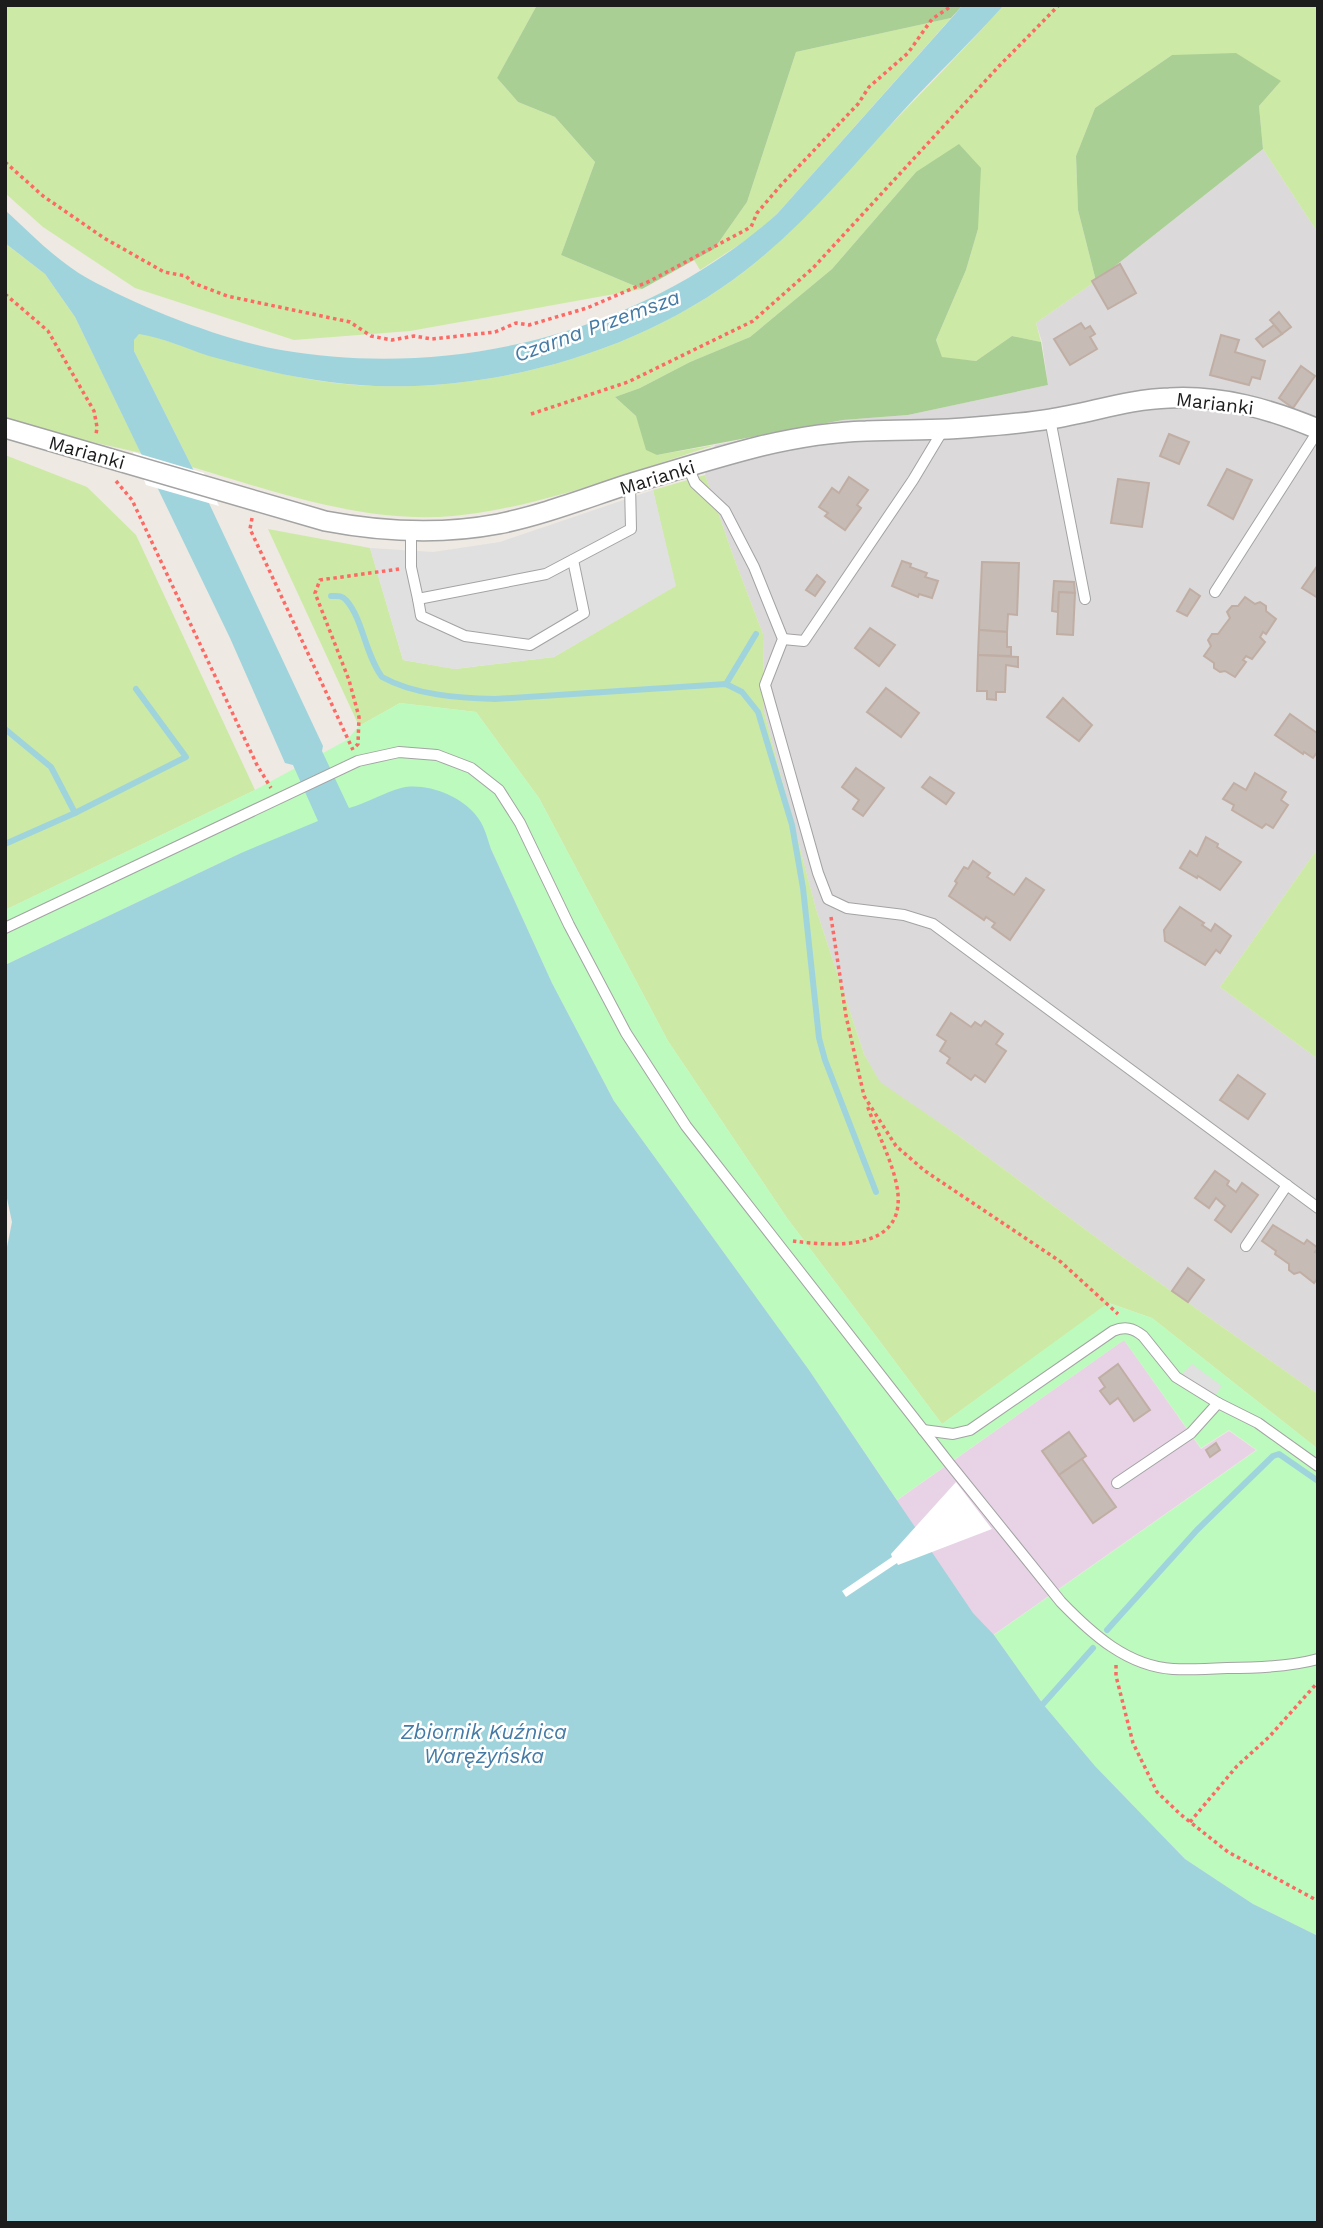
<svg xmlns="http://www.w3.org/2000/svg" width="1323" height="2228" font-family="'Work Sans',sans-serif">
<rect width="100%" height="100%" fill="#eee9e2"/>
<polygon fill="#dbd9d9" points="1263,149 1318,233 1318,848 1220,987 1318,1059 1318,1394 1120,1255 959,1136 880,1083 864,1054 816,909 764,712 763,634 734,558 705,475 715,445 843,420 908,415 1048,385 1042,342 1036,323 1096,281"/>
<polygon fill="#e7d3e5" points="1124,1340 1201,1449 1229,1431 1256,1450 915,1690 817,1557"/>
<g fill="#cceaa5">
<polygon points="5,5 537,5 497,78 518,102 555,117 595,162 561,255 642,289 410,331 294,340 135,288 43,227 5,193"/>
<path d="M1004,5H1318V233L1263,149L1259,106L1280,82L1172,55L1095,108L1076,156L1078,210L1096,281L1036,323L1041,342L1012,336L976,361L942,358L936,340L966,270L978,229L916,172L832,269L750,337L690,362L640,388L615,397L636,416L643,435L657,455L715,445C633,471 539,508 453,516C366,524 275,492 192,467L134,351V340L138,333C163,338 185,348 209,355C262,371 319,384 375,386C504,390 643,350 746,270C790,235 827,192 866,151C912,102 959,55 1004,5Z"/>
<polygon points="951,18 777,214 751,237 700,270 694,260 714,249 747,202 796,52"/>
<polygon points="5,243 45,274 75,317 141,453 74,438 5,418"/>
<polygon points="5,455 87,487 136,535 255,790 5,910"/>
<polygon points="705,475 734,558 763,634 764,712 816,909 864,1054 880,1082 959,1136 1120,1255 1318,1394 1318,1449 1152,1318 1109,1303 942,1424 787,1218 668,1041 539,798 476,712 400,703 359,726 268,529 370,548 403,660 455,669 554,657 675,586 653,490"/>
<polygon points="1318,848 1318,1059 1220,987"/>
</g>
<g fill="#aacf95">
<polygon points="537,5 963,5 951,18 796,52 747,202 714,249 642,289 561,255 595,162 555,117 518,102 497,78"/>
<polygon points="1236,53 1281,81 1259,106 1263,149 1096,281 1078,210 1076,156 1095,108 1172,55"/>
<polygon points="959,144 981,168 978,229 966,270 936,340 942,357 976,361 1012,336 1041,342 1048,385 908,415 843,420 657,455 646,450 636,416 615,397 640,388 690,362 750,337 832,269 916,172"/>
</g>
<path fill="#bcfbbd" d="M400,703L476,712L539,798L668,1041L787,1218L942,1424L1108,1303L1152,1318L1318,1449V1936L1253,1904L1185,1859L1095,1766L1043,1704L994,1635L1257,1450L1229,1430L1201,1448L1124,1340L897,1500L809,1370L614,1101L552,983L491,849C484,827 477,814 458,800L241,853L5,965V910L255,790L347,740L359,726Z"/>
<g fill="#e0e0e0">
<polygon points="653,490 676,586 554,657 454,669 403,660 370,548 433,552 500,542"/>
<polygon points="1192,1364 1222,1386 1214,1397 1182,1374"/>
</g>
<path fill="#a0d4dd" d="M963,5H1004C971,42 935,76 902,112C852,167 805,224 746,270C643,350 504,390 375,386C319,384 262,371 209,356C185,348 163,338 139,334L134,340V351L192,467L323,746L322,751L349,808C367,803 383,793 401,788C425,782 459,795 475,814C484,824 487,837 491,849L552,983L614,1101L809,1370L973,1613L994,1635L1043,1704L1095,1766L1185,1859L1253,1904L1318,1936V2223H5V1257L12,1222L5,1189V965L241,853L318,821L293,765L285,763L230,638L75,317L45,274L5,243V210C31,234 57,261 87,278C142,308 219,339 281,350C455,380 644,332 777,214Z"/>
<g fill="#fff">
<polygon points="133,452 204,473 219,506 146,485"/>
<polygon points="956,1482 992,1529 898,1565 897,1563 846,1597 842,1591 892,1557 891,1554"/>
</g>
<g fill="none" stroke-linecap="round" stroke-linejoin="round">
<g stroke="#a0d4dd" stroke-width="6">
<path d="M331,596C337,596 342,595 346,600C363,619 365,654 382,677C414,695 459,698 495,699L726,684L742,692L758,712L792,825L803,888L819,1038L825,1060L876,1192"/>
<polyline points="726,684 756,634"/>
<polyline points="5,729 51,767 75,813 186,757 136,689"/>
<polyline points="5,844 75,813"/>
<polyline points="1107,1630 1197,1530 1273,1456 1279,1454 1318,1481"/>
<polyline points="1043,1704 1093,1648"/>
</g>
</g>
<g fill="#c6bbb5" stroke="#c0aea4" stroke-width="2">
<polygon points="1120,264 1136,293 1108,309 1092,281"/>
<polygon points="1279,312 1291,327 1282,334 1270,320"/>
<polygon points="1081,323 1085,329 1090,326 1095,334 1090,337 1097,349 1070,365 1054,339"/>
<polygon points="1274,325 1282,334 1263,347 1256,339"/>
<polygon points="1221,335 1239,340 1235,352 1265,361 1260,379 1252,377 1249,385 1210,375"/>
<polygon points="1301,366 1315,376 1293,408 1279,398"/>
<polygon points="1169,434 1189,442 1179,464 1160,456"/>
<polygon points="1227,469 1252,480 1233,519 1208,505"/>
<polygon points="849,477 868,490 857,505 861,508 845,530 825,516 828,513 819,507 832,488 839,493"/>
<polygon points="1118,479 1149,483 1142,527 1111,523"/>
<polygon points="902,561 911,564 910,567 927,573 925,577 938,581 932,598 919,594 918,597 892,586"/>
<polygon points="982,562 1019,563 1017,615 1008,614 1007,632 979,630"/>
<polygon points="1318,565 1318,598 1302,588"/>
<polygon points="817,575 825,582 815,596 806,590"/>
<polygon points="1054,581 1074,582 1075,593 1059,592 1058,612 1052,611"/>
<polygon points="1190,589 1200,596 1187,616 1177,611"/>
<polygon points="1059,592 1075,593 1073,635 1057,634"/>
<polygon points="1245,597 1255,604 1260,602 1266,606 1266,611 1276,619 1266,634 1263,632 1260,637 1265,642 1252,659 1246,656 1243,660 1246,662 1235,677 1225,671 1220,672 1214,668 1214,663 1204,656 1211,646 1208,640 1212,634 1218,634 1230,618 1227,612 1232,606 1238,606"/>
<polygon points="870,628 895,645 879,666 855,648"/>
<polygon points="979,630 1007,632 1007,647 1011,647 1011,656 978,655"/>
<polygon points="978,655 1018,657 1018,667 1006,665 1005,692 996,692 996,700 987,699 987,691 977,691"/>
<polygon points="886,688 919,713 901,737 867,712"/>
<polygon points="1063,698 1092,725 1079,741 1047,717"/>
<polygon points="1290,714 1317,733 1318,751 1313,758 1304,752 1303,754 1275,735"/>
<polygon points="856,768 884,788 863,816 853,809 859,800 842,787"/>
<polygon points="1255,773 1286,792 1281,800 1288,805 1273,828 1266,824 1262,828 1232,810 1234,805 1223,799 1234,783 1246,790"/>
<polygon points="930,777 954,793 946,804 922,787"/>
<polygon points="1206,837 1218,844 1217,847 1241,862 1220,890 1198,876 1197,878 1180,868 1190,851 1197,856"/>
<polygon points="973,861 990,873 987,877 1014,895 1026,878 1044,890 1010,940 992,927 995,923 986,917 984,920 949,896 957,883 955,881 964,867 968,869"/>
<polygon points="1180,907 1204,923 1202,925 1211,931 1215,924 1231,936 1220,953 1216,950 1205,965 1165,941 1164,930"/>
<polygon points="951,1013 971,1027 975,1022 981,1026 985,1021 1003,1034 996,1044 1006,1051 985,1082 975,1075 971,1080 947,1063 950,1058 940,1051 946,1041 937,1035"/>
<polygon points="1238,1075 1265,1094 1248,1119 1220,1100"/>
<polygon points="1215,1171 1229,1181 1227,1185 1236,1192 1242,1183 1258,1195 1231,1232 1215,1220 1225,1206 1216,1198 1209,1208 1195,1198"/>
<polygon points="1273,1225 1304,1244 1307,1240 1318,1248 1315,1252 1318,1254 1318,1278 1314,1283 1300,1272 1294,1274 1289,1270 1289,1264 1275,1254 1276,1251 1262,1241"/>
<polygon points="1188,1268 1204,1280 1188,1302 1172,1291"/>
<polygon points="1118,1364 1150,1410 1134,1421 1118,1398 1110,1404 1100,1391 1105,1387 1099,1378"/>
<polygon points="1069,1432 1086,1456 1059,1475 1042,1451"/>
<polygon points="1216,1443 1220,1450 1210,1457 1206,1450"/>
<polygon points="1082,1459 1116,1507 1093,1523 1059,1475"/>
</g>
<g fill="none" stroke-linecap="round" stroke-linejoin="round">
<g stroke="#a3a3a3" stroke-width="12">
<g id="lane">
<polyline points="1050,419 1085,599"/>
<polyline points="688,467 695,483 725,511 754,567 783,639 765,685 818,873 828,899 847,908 904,915 933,924 1318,1208"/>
<polyline points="411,531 411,567 418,599 546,574 631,529 630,484"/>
<polyline points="1215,592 1318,431"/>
<polyline points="418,599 421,616 465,636 530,645 584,613 573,560"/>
<polyline points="783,639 804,641 913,480 943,430"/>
<path d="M5,928L358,761L399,752L437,755L471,768L499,790L520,823L569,925L626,1033L686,1126L949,1463L1061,1602C1092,1634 1127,1666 1173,1669C1191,1670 1209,1669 1227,1668C1256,1668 1289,1667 1318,1659"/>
<polyline points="1246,1246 1287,1185"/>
<path d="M923,1430L953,1434L970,1430L1113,1331C1125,1326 1133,1328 1143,1336L1176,1377L1218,1403L1258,1423L1318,1466"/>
<polyline points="1117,1483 1191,1433 1218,1403"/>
</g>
</g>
<g stroke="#a3a3a3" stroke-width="22">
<path id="street" d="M5,428L325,521C383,532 440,535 498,524C543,515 586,498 629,484C673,471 717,457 761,446C795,438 831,432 866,431C903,429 939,431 976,427C1001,425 1026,423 1050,419C1090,413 1129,399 1169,398C1221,395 1270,409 1318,429"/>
</g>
<g stroke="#fd6964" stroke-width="3.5" stroke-dasharray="3.5 3.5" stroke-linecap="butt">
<polyline points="5,162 43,196 104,238 164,272 186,276 193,283 227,296 350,322 371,336 392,340 414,336 432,339 495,332 516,323 529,325 587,308 650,281 751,227 757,213 781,185 858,104 869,87 908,53 932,19 953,5"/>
<polyline points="5,294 48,331 94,411 97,427 96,435"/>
<polyline points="531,414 628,382 753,321 813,268 1000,65 1059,5"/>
<polyline points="116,481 132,500 257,765 271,788"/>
<polyline points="252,518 250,529 353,750"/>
<polyline points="356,746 358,744 359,717 349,680 315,593 320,580 399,569"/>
<polyline points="831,917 846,1016 864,1096 896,1146 925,1171 1061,1262 1118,1314"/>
<path d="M793,1241C838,1247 912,1251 896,1182C890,1156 876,1130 867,1105"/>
<polyline points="1116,1665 1116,1676 1133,1743 1157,1792 1180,1814 1228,1852 1318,1901"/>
<polyline points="1190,1822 1237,1766 1269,1737 1318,1682"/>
</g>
<use href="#lane" stroke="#fff" stroke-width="10"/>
<use href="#street" stroke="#fff" stroke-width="19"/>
</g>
<g text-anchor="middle" stroke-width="5" stroke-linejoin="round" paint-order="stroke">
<g font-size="19" fill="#1c1c1c" stroke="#fff">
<text transform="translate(1215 403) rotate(7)" y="7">Marianki</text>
<text transform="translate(87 452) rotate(16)" y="7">Marianki</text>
<text transform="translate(657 477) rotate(-17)" y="7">Marianki</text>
</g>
<g font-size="21" font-style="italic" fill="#447ba6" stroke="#fff">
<text transform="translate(597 326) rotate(-20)" y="7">Czarna Przemsza</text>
<text x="484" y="1739">Zbiornik Kuźnica<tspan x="484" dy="24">Warężyńska</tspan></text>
</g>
</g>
<rect width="1323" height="2228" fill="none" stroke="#1c1c1c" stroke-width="14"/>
</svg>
